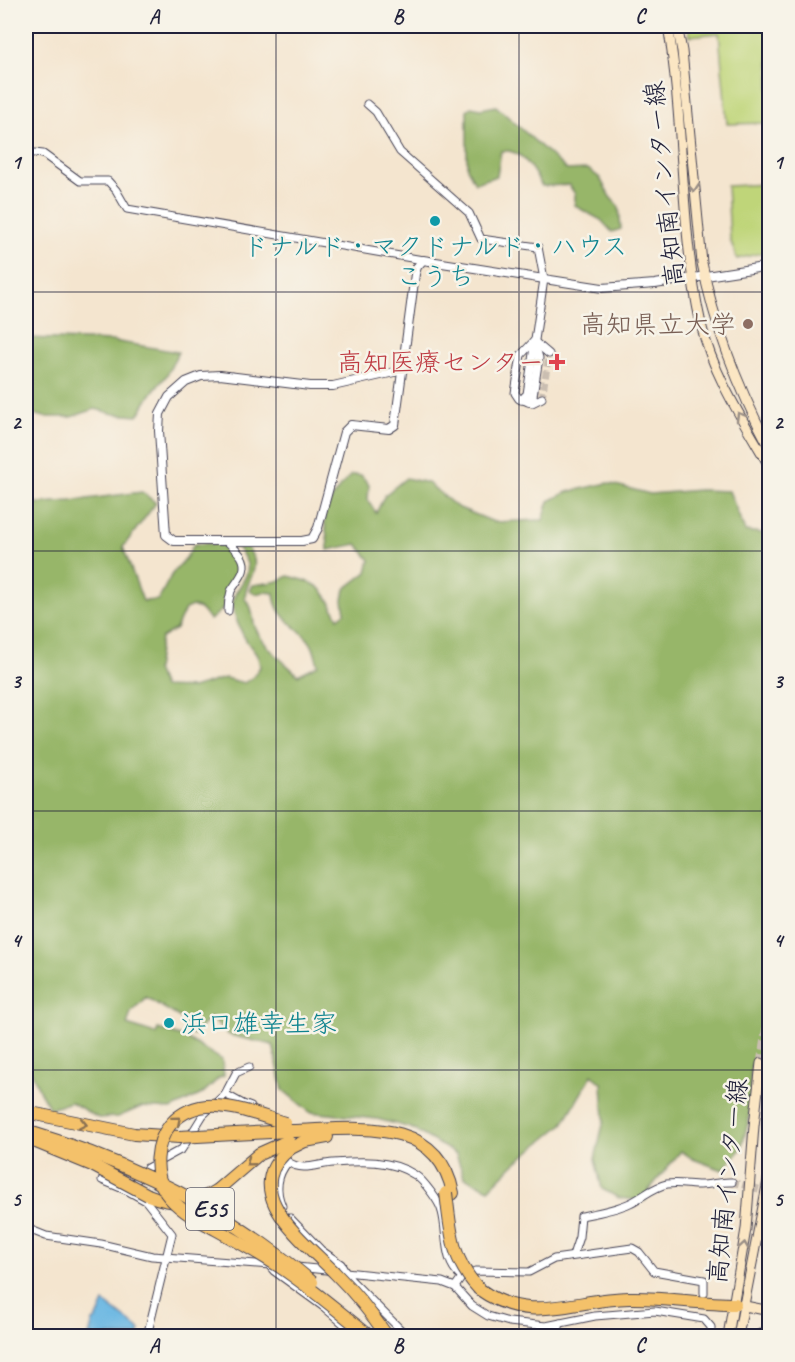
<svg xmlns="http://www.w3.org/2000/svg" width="795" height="1362" font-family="Caveat,'Klee One',sans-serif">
<rect width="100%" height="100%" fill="#f7f3e8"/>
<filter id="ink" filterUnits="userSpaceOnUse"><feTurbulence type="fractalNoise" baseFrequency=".0167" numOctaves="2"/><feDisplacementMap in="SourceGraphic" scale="12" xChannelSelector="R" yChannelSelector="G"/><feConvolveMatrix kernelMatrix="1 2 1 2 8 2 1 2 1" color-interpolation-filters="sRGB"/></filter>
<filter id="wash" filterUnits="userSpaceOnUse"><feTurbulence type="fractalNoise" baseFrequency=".008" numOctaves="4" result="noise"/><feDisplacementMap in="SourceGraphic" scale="24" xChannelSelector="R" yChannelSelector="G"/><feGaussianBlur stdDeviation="1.35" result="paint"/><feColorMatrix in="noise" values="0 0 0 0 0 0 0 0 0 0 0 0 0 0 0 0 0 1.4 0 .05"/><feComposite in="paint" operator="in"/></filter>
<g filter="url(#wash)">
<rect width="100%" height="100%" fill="#f4e5cf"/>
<g fill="#bfd579" stroke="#707c5a" stroke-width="1.5">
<polygon points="688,26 769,26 769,123 727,124 719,33 690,36"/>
<polygon points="768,184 770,186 769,251 737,259 730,239 727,186"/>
</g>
<g fill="#97b669" stroke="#5c6c52" stroke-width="1.5">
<path d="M496,106L567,170L588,169L600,178L610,197L619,207L621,229L612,232L601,220L575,206V194L569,185L542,186C532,170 523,148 501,151L497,176L475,183L467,168V110L471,107L481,109Z"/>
<polygon points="26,338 113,341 178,352 167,375 151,394 138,416 114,414 95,409 71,417 45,417 26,413"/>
<path d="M351,475H361L369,485L368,500L376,513L385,495L406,478L428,483L457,507L494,522L543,520L549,501L567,492L608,483L650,494L700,490L729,491L745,531L769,534V1067L751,1065L749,1119L741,1149L723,1170L693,1159L681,1151L649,1190L645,1201L619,1198L602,1189L595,1159L604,1120L602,1083L592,1075L563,1124L513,1165L489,1189L464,1177L456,1154L411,1128L377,1119L310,1112L283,1090L273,1045L229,1035L211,1017L193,1035L186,1027L184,1020L146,997L131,1012L127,1025L156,1034L158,1029L186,1038L222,1060L224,1076L219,1078L202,1094L171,1109L141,1107L118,1117L98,1118L71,1102L50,1109L40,1092L32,1073L26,1069V504L71,501L142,492L156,503L123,547L143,601L158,600L172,574L186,558L194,544C220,543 226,542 240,566L238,577L228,588L223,609L210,620L200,609L192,606L185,609L176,629L161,638L156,670L163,687L192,688L225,678L244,683L253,677L260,667C259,655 254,652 248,643C242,635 235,618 233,608C229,590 254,579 246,561C244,556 239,550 236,545H247C249,550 252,555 254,559C257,574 244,585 245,599C255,608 251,619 256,629C264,647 284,662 298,675L318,665C316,658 314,647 310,642C297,624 275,619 274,593L264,592L255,594L250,591L253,585C266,582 278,584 288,576C322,584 323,587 338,618L345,613L343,600L345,589L367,572L370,560L357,544L328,550C328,541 327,534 325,525C321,508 340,486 351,475Z"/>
</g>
<polygon fill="#68b6e2" stroke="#456c8e" stroke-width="1.5" points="104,1302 140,1330 138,1336 89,1336 93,1321 97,1318"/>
</g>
<g filter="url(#ink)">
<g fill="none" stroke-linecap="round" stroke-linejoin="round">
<g stroke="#cabeb1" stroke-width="7" stroke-dasharray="7 3.5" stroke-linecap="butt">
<polyline points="542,398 549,354"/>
<polyline points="732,1182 770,1192"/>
</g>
<polyline stroke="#cabeb1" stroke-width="9" stroke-dasharray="9 4.5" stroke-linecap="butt" points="761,1063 770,1007"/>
<g stroke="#423f51" stroke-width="9">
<g id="minor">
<polyline points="367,104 376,112 400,152 469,213 481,239 538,247 544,279 527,394 521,400"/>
<polyline points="26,152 43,154 80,181 108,181 116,190 127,209 423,260"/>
<polyline points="534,341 521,355 515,393 519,399 532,403 542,398"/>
<polyline points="536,343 549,354"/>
<polyline points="528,402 533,396 539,358 535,344"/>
<path d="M227,541C231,546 237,550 241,556C250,570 237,580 231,591C229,598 228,604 228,611"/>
<polyline points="249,1067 236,1073 225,1094 243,1104 251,1107"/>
<path d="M276,1129C276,1142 279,1153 288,1162C277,1175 275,1190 282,1206"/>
<path d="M288,1162C303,1172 317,1164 333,1163C361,1161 391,1159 415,1175C423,1180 440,1202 442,1212C448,1233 442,1262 462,1277"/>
<polyline points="102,1180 128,1191 146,1201 172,1234 147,1336"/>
<polyline points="129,1189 147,1168 182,1149 203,1115 225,1094"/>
<polyline points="290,1218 321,1250 341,1264 351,1280 407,1336"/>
<polyline points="26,1228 46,1236 101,1244 152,1256 271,1265"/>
<path d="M573,1255L579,1237L581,1216C597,1213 615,1210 630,1203C643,1197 653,1187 667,1184C678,1182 689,1185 700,1185C711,1185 721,1181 732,1182"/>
<polyline points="269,1265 274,1271 325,1308 358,1336"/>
<polyline points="297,1267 442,1282 455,1287 472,1306 488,1316 509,1322 546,1326 595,1316 655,1311 704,1319 711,1327 711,1336"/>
<polyline points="455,1287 462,1277 475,1271 529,1272 554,1259 632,1248 639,1252 654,1271 704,1280 704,1293"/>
<polyline points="557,1336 560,1323"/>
<polyline points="757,1336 760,1333 770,1334"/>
</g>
</g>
<g stroke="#423f51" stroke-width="10">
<polyline id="tertiary" points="403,370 333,386 310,386 220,375 201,376 186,382 169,397 160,414 159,431 166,535 174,541 302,541 312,539 318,528 344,432 351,425 389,429 395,425 415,274 417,267 423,260 602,288 655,284 770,266"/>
</g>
<g stroke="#423f51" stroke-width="11">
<g id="secondary">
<path d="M668,26C685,123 679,227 701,324C713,375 744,422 770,467"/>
<path d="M677,26L682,51L702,263C715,328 738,388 770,448"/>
<polyline points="740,1305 770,1311"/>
<polyline points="728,1336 746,1229 754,1126 761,1063"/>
<polyline points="738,1336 770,1170"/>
</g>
</g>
<g stroke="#423f51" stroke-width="14">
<g id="motorway">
<polyline points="26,1112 134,1134 179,1137"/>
<path d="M290,1131C351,1130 437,1113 453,1193"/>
<polyline points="291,1148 305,1141 327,1137"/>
<path d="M148,1195C173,1205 194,1205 217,1190"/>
<path d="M479,1289C530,1326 573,1299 629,1298C665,1297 699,1304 735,1304"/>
</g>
</g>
<use href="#minor" stroke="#fff" stroke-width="7"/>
<use href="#tertiary" stroke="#fff" stroke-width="8"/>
<use href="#secondary" stroke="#fbe6c3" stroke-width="9"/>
<use href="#motorway" stroke="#f4c16a" stroke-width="12"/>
<g stroke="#423f51" stroke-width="14" stroke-linecap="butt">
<g id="motorway-bridge">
<path d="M285,1123C249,1113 201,1089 170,1125C155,1143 153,1173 166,1193C179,1211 199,1220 217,1230C239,1242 260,1254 280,1267C310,1287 339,1312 367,1334"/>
<path d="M26,1131C131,1162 228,1211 312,1282"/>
<polyline points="179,1137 290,1131"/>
<polyline points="36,1142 92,1165 148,1195"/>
<path d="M291,1148C235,1191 304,1241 335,1273C354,1292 372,1314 387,1336"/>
<polyline points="217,1190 259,1154 288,1141"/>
<path d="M446,1193C451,1232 451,1259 479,1289"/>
</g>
</g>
<use href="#motorway-bridge" stroke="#f4c16a" stroke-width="12"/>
</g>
<defs><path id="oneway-chevron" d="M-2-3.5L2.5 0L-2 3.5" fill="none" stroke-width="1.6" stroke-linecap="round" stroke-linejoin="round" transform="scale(1.5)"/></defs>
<g stroke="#998e86">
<use href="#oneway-chevron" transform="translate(694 188) rotate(85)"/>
<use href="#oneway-chevron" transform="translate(740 416) rotate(-120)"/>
<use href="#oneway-chevron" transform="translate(744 1246) rotate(-81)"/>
</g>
<g stroke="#8b7252">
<use href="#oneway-chevron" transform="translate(177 1120) rotate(-40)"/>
<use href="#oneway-chevron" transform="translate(83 1124) rotate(12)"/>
<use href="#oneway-chevron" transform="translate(250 1162) rotate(141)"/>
</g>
</g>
<path fill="none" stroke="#22223b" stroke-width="1.5" stroke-opacity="0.55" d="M276,26V1336M519,26V1336M26,292H770M26,551H770M26,811H770M26,1070H770"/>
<g fill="#0f9aa8" stroke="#f7f3e8" stroke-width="2">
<circle cx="435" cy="221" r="6"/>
<circle cx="169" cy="1023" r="6"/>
</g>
<circle fill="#8d6e63" stroke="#f7f3e8" stroke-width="2" cx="748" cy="324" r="6"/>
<path fill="#e0444e" stroke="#f7f3e8" stroke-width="2" d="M554 353h6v6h6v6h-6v6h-6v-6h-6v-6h6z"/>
<g text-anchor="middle" stroke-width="5" stroke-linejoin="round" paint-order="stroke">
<rect fill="#f7f3e8" stroke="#62616f" stroke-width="1.5" x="186" y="1188" width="48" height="42" rx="4.5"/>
<g font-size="24" font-weight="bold" fill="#22223b">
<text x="210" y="1217">E55</text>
</g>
<g font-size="26" fill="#22223b" stroke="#f7f3e8">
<text transform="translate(664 184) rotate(-96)" y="9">高知南インター線</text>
<text transform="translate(727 1181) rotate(-84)" y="9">高知南インター線</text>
</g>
<g font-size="26" fill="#0d838f" stroke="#f7f3e8">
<text x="435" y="255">ドナルド・マクドナルド・ハウス<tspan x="435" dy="30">こうち</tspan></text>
<text x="181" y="1032" text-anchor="start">浜口雄幸生家</text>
</g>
<g font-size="26" fill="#785e54" stroke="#f7f3e8" text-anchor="end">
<text x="736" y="333">高知県立大学</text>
</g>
<g font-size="26" fill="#be3a42" stroke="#f7f3e8" text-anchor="end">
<text x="544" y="371">高知医療センター</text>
</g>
</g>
<rect width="795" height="1362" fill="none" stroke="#f7f3e8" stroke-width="66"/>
<rect x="33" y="33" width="729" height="1296" fill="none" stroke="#22223b" stroke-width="2"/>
<g font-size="20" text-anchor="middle" font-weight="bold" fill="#22223b">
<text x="154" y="23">A</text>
<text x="398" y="23">B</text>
<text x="640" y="23">C</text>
<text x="16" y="169">1</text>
<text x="778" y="169">1</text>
<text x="16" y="429">2</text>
<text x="778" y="429">2</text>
<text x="16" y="688">3</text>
<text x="778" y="688">3</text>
<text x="16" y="947">4</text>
<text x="778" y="947">4</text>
<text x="16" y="1206">5</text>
<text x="778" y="1206">5</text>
<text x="154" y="1352">A</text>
<text x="398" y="1352">B</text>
<text x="640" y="1352">C</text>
</g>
</svg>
